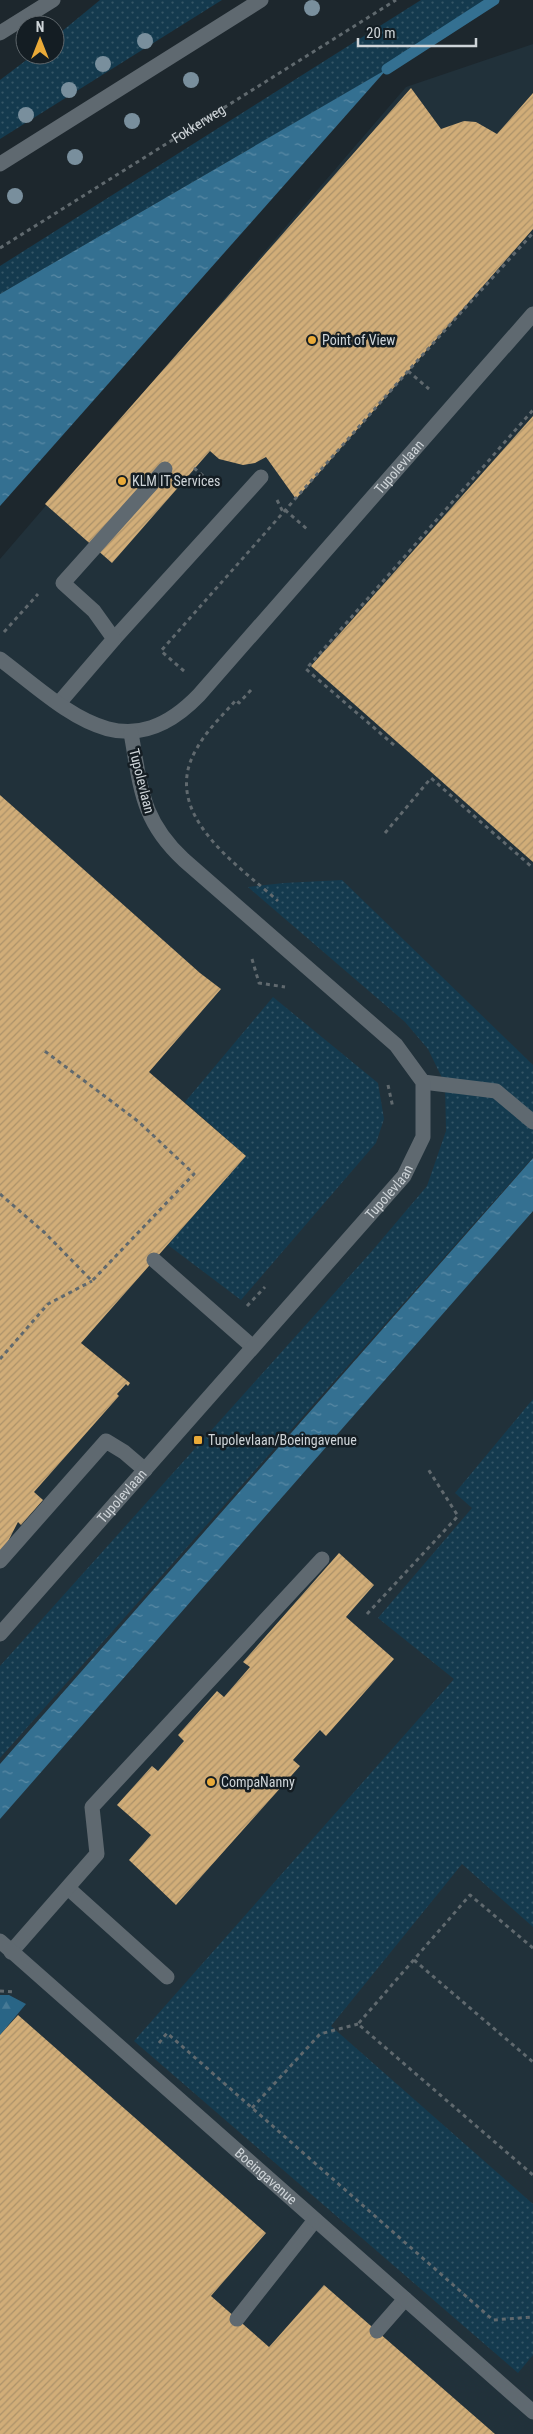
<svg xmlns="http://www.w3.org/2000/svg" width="533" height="2434" font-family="'Roboto Condensed',sans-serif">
<defs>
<pattern id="grass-dots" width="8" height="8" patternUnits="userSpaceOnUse" patternTransform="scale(1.25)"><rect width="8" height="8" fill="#143a4e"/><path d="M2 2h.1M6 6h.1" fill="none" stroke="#355667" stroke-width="1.8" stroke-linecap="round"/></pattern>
<pattern id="forest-firs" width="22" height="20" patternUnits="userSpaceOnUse" patternTransform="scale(1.25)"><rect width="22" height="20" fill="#296586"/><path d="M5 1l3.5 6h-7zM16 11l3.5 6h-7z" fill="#477a96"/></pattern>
<pattern id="water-ripples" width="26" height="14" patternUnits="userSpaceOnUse" patternTransform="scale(1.25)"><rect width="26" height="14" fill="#347091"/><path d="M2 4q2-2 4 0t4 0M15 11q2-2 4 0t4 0" fill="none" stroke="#5a8aa5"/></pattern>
<pattern id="building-hatch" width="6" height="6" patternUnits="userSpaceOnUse" patternTransform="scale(1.25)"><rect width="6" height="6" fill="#d1ad78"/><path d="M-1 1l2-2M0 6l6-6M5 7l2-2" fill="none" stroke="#ac926a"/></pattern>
</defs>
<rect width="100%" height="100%" fill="#1d272d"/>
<polygon fill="#21313a" points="533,44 533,2434 0,2434 0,559 406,87"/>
<g fill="url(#grass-dots)">
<polygon points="100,0 222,0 0,139 0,80 33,55 55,55 55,37"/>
<polygon points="421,0 495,0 377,75 0,294 0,266"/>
<polygon points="342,880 533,1065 533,1157 0,1758 0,1666 372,1251 427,1186 446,1131 445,1084 428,1049 405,1022 248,887 284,883"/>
<polygon points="273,997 378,1083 384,1119 376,1143 241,1300 168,1245 246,1156 185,1102"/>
<polygon points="533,1399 533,1927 462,1864 331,2026 533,2204 533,2355 518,2373 134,2041 454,1679 378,1618 472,1508 455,1493"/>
</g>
<polygon fill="url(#forest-firs)" points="0,1995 9,1995 26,2004 0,2035"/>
<g fill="url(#water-ripples)">
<polygon points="387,69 0,506 0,294"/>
<polygon points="533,1158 533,1211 0,1819 0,1764"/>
</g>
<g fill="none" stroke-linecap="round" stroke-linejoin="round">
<polyline stroke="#347091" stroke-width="11" points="387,69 494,0"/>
</g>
<g fill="url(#building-hatch)">
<polygon points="411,88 441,129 464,121 476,122 497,134 533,93 533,229 296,499 266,457 255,463 243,465 219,459 210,451 112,563 45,504"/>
<polygon points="533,416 533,862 311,666"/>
<polygon points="0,795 200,973 221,989 149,1072 246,1156 81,1343 130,1383 128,1386 126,1384 117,1394 119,1396 34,1492 43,1500 21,1525 18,1522 0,1557"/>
<polygon points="339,1553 374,1585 346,1617 394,1659 326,1736 320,1730 293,1760 300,1766 176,1905 129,1860 151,1835 117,1805 152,1766 158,1771 184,1741 178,1735 217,1691 224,1697 250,1667 243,1662"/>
<polygon points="18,2015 266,2233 211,2296 269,2347 324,2285 495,2434 0,2434 0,2035"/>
</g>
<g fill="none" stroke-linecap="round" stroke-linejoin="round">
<g stroke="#60696e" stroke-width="3" stroke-dasharray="4 4" stroke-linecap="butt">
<path id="s1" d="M0,248L396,0"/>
<polyline points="408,371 429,389"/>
<polyline points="194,468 209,481 218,484"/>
<polyline points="277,500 283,512"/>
<polyline points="285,510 307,529"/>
<polyline points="4,632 38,594"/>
<polyline points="184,671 161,651 408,371 533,233"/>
<path d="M251,690L239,703L236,700C223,715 207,730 197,748C158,813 237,864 278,901"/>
<polyline points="394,745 306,669 533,410"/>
<polyline points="385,833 431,778 533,868"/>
<polyline points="252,959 259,983 285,987"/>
<polyline points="388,1085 393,1108"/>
<polyline points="0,1194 45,1233 92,1281 194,1174 139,1122 42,1049"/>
<polyline points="247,1306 265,1287"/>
<polyline points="0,1359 48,1304 92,1281"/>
<polyline points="367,1614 458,1516 428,1469"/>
<polyline points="533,1948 470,1895 358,2024 533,2175"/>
<polyline points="414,1960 533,2062"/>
<polyline points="0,1991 14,1992"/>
<polyline points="159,2043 167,2033 493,2320 533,2317"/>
<polyline points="252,2108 320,2034 358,2024"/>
</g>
<g stroke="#5f6970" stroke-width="15">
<polyline points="114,639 261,477"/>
<polyline points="59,703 114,639 94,611 63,583 165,469"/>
<polyline points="423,1082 496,1091 533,1122"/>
<polyline points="154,1260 253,1347"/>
<polyline points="0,1561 106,1441 124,1452 145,1470"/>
<polyline points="68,1888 167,1977"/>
<polyline points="11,1952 97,1854 92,1807 322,1559"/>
<polyline points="237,2319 315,2220"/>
<polyline points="377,2331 405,2299"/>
</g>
<g stroke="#5f6970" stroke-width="15">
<path id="s2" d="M0,659C66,709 124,773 199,695L533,314"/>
<path id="s3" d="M0,1634L404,1176L423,1137V1082L396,1045L184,860C141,820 141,788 131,733"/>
<path id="s4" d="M0,1941L533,2412"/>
</g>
<g stroke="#5f6970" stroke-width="15">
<polyline points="0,33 53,0"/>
<polyline points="0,164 261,0"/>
</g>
</g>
<g fill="#798f9d">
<circle cx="312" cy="8" r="8"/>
<circle cx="145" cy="41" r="8"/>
<circle cx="103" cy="64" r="8"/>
<circle cx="191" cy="80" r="8"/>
<circle cx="69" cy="90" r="8"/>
<circle cx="26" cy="115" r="8"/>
<circle cx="132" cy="121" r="8"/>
<circle cx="75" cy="157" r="8"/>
<circle cx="15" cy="196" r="8"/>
</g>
<g fill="#eaaa38" stroke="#141d23" stroke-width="2">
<circle cx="312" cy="340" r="5"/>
<circle cx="122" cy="481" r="5"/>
<rect x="193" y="1435" width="10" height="10" rx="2.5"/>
<circle cx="211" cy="1782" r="5"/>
</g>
<g text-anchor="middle" stroke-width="5" stroke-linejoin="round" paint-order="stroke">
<g font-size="14" fill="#ced4d8" stroke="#141d23">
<text dy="5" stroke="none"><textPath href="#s1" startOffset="234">Fokkerweg</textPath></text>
<text dy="5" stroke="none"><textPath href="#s2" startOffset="535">Tupolevlaan</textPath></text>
<text transform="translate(142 781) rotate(76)" y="5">Tupolevlaan</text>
<text dy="5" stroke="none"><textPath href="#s3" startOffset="589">Tupolevlaan</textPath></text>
<text dy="5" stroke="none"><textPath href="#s3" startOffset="184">Tupolevlaan</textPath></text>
<text dy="5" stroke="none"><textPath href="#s4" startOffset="355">Boeingavenue</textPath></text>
</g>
<g font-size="14" fill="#ced4d8" stroke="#141d23" text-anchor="start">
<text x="322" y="345">Point of View</text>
<text x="132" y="486">KLM IT Services</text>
<text x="208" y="1445">Tupolevlaan/Boeingavenue</text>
<text x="221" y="1787">CompaNanny</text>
</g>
</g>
<g transform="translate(40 40)"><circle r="24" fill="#141d23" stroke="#5e666b"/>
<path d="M0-4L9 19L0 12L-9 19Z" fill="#eaaa38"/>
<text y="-8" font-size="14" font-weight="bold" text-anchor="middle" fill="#ced4d8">N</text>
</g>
<path d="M358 38v8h118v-8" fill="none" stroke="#ced4d8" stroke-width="2.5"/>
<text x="366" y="38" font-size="15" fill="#ced4d8" stroke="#141d23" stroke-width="4" paint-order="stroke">20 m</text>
</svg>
